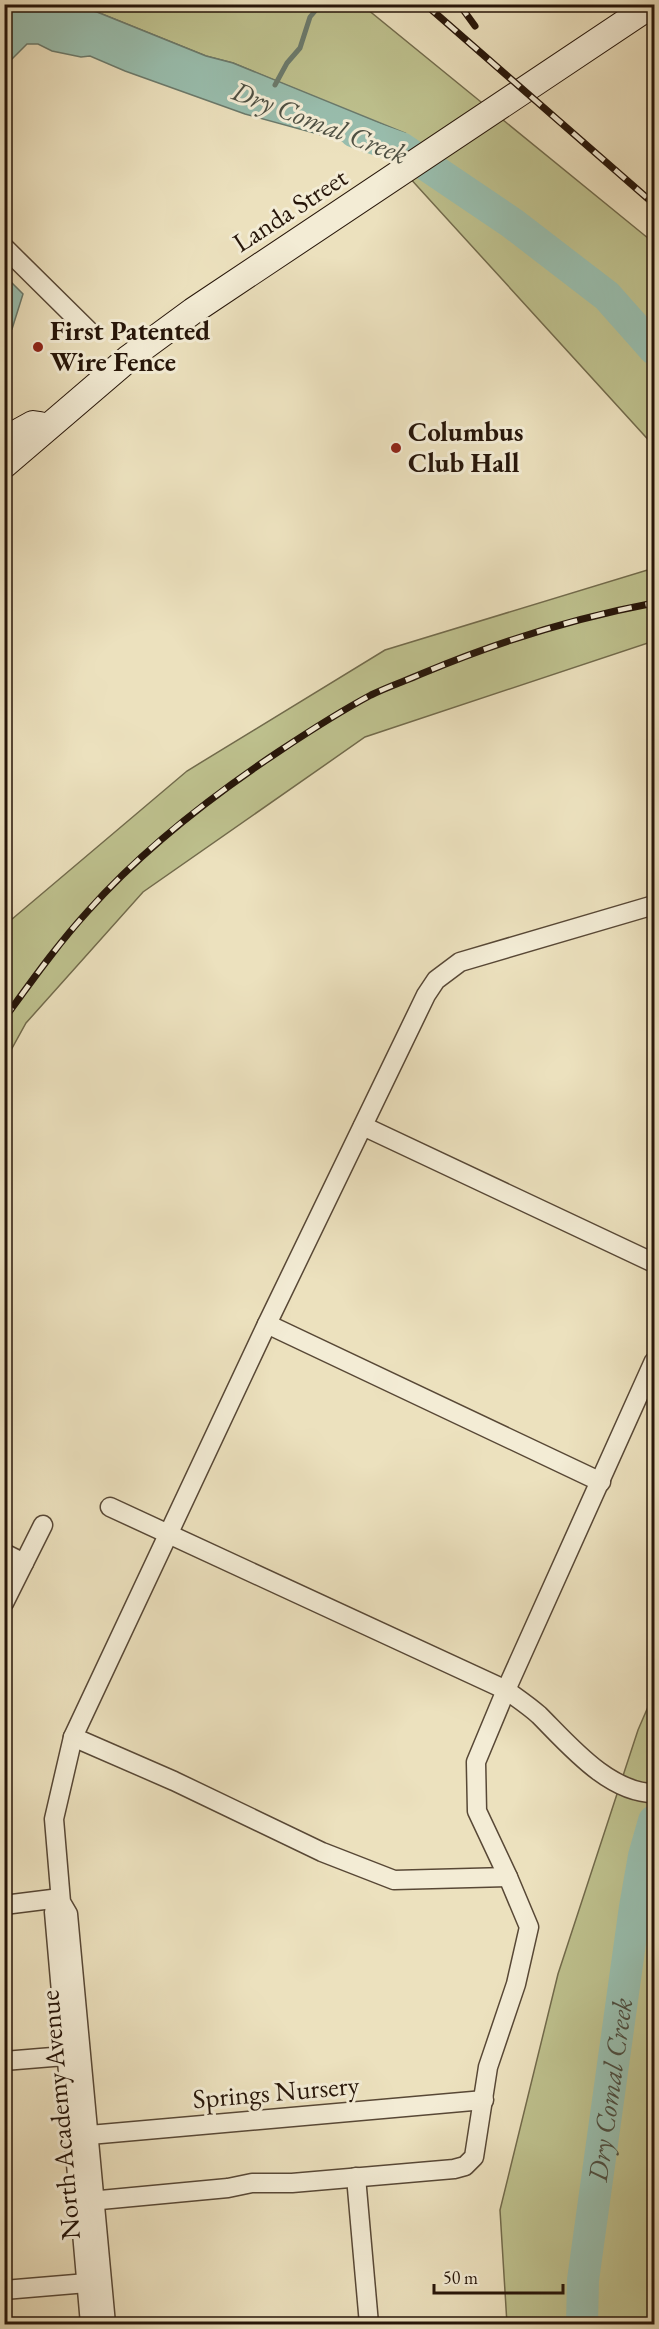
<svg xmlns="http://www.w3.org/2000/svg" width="659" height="2329" font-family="'EB Garamond',serif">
<rect width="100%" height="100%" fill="#ece1be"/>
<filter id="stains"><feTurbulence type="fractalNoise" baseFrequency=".00333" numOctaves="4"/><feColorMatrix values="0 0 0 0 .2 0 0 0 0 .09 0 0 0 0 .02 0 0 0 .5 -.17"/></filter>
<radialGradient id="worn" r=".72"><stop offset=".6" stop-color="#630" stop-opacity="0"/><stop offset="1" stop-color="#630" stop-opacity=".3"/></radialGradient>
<g fill="#bec18e" stroke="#726b4c" stroke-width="1.5">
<polygon points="67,5 362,5 654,243 654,446 387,153 404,134 233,63 206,56 97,12"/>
<polygon points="654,568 654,641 365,737 143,892 26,1023 5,1061 5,925 187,771 385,650"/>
<polygon points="654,1693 654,2324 507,2324 500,2210 558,1974 638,1730"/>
</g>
<g fill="#99beae" stroke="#6b7a6c" stroke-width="1.5">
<polygon points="5,4 67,5 97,12 206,56 233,63 405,133 387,153 245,114 125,71 90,56 81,57 52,51 38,44 27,44 5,66"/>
<polygon points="4,275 23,294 12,329 5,335"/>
</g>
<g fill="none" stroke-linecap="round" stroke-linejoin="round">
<polyline stroke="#6b7a6c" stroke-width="5" points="275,85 287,63 300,48 310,17 321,4"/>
<g stroke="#99beae" stroke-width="32">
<polyline points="355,132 401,148 512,223 607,296 654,349"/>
<path id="s1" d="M582,2324L583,2280L635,1907L644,1856L654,1821"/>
</g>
<g stroke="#584836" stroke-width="21">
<g id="street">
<polyline points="4,247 89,331"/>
<polyline points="363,1126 654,1263"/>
<polyline points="267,1324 601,1482"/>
<path d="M110,1507L506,1690C517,1698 529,1706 539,1715C569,1745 609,1793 654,1793"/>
<polyline points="4,1553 24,1563"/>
<polyline points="4,1603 43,1525"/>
<polyline points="73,1737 174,1781 322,1852 394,1880 508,1877"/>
<polyline points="61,1902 54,1912 90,2324"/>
<polyline points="4,1905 60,1898"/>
<polyline points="4,2061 77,2055"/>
<polyline points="78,2136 484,2100"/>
<polyline points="356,2177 369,2324"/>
<polyline points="79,2202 228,2188 252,2183 292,2183 454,2169 465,2166 474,2157 488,2067 516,1984 529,1927 508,1877 477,1811 476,1762 506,1690 654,1361"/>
<polyline points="4,2290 87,2283"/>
<polyline points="106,2324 68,1914 61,1902 54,1819 73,1737 267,1324 426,995 436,980 460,962 654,905"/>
</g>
</g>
<g stroke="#261509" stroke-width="28">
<g id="secondary">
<polyline points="4,440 33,424 40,425"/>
<polyline points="4,465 129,358 193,311 653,4"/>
</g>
</g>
<use href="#street" stroke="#f3ecd5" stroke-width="18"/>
<use href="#secondary" stroke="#f3ecd5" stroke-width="26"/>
<g stroke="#261509" stroke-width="7">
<g id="rail">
<polyline points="425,4 654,204"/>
<polyline points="459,4 475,26"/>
<path d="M4,1019C31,982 57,945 88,911C143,849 209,798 278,752C308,732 339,712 371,695C387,687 405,681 421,674C497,642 574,618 654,603"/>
</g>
</g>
<use href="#rail" stroke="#f3ecd5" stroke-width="4.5" stroke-dasharray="14" stroke-linecap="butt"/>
</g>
<g fill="#8f2418" stroke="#f3ecd5" stroke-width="2">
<circle cx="38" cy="347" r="6"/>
<circle cx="396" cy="448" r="6"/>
</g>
<g text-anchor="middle" stroke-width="6" stroke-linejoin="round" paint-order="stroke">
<g font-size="27" fill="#261509" stroke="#f3ecd5">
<text transform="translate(290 210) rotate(-33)" y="9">Landa Street</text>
<text transform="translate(276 2092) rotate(-5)" y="9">Springs Nursery</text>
<text transform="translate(60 2115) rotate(-95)" y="9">North Academy Avenue</text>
</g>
<g font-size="27" font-weight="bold" fill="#261509" stroke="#f3ecd5" text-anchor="start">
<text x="50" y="340">First Patented<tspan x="50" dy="31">Wire Fence</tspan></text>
<text x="408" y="441">Columbus<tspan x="408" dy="31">Club Hall</tspan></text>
</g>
<g font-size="28" font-style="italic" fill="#4e5043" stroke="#f3ecd5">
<text transform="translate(320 122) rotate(21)" y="10">Dry Comal Creek</text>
<text dy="10" stroke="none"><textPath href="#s1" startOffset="236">Dry Comal Creek</textPath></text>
</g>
</g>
<rect width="659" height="2329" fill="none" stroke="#ece1be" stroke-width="24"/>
<rect x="6" y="6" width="647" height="2317" fill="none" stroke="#261509" stroke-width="3"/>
<rect x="12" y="12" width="635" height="2305" fill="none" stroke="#261509" stroke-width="1.5"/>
<path d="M434 2284v9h129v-9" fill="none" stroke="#261509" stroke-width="3"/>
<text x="443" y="2284" font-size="18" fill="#261509" stroke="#f3ecd5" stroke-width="4.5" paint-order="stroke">50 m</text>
<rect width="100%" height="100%" filter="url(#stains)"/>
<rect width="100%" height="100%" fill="url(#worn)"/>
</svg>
